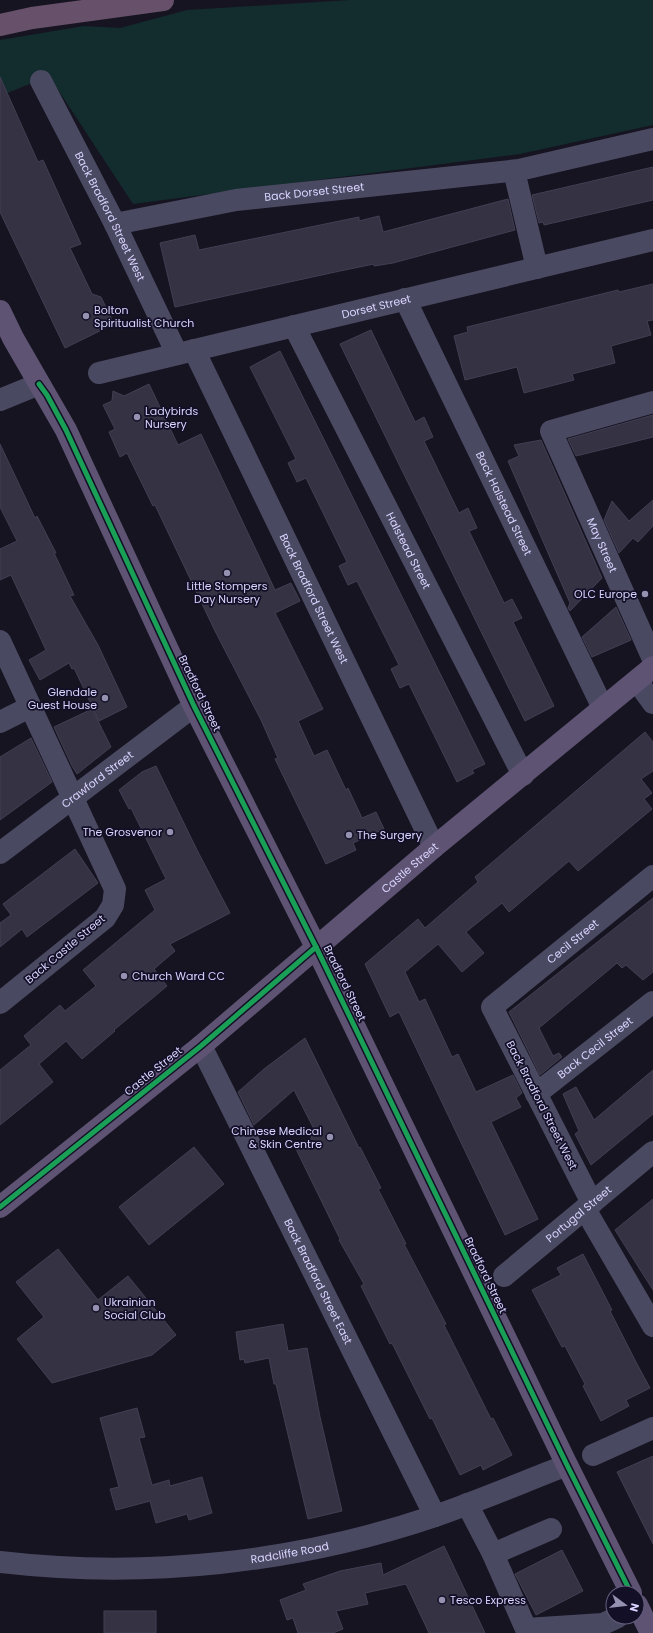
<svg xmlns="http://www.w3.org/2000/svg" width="653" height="1633" font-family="Poppins,sans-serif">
<rect width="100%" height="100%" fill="#161421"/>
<polygon fill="#132c2d" points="350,0 653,0 653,125 520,154 133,204 49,76 0,96 0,40 84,26 120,28 187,10"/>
<g fill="#343243" stroke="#433f54">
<polygon points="0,77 38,162 43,160 81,244 70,248 92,294 101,297 114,324 65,348 0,212"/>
<polygon points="653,167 653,200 544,225 543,222 539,223 532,195"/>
<polygon points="508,199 515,230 393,263 374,266 374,264 340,271 175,307 160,243 195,235 199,250 359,217 359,221 379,216 383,232"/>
<polygon points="653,284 653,320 647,321 651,335 611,346 615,363 572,374 574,380 524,393 517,367 465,380 454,336 468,332 467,327 618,290 619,292"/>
<polygon points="371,330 415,422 424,417 433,437 424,441 459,513 468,508 477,528 469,531 504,603 512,599 522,618 513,622 554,706 525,721 340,344"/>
<polygon points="280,351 485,764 472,770 474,773 457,782 409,684 400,688 391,669 399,665 357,581 348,585 339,566 347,562 306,478 297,482 288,463 296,459 250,367"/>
<polygon points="149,384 178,445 201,434 275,590 291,583 300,601 275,613 323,709 298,721 314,756 327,750 346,790 348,788 362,818 376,812 384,829 353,843 356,850 326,864 275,759 278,758 261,720 215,631 155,505 153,506 127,453 120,457 109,432 115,429 103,405 112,401 113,391 124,396"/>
<polygon points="653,415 653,437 576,456 568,439"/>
<polygon points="541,440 602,578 570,611 568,608 570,603 508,461 519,456 514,445"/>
<polygon points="0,444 35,518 37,516 56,553 54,553 74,595 70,596 98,645 127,707 99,721 74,668 72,669 69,663 40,680 29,660 46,650 11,575 0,580 0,549 17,541 0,507"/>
<polygon points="653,500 653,526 638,542 633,538 619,553 604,520 612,501 629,521"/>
<polygon points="616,607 631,640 592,657 582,637"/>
<polygon points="92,709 111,747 77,774 72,766 54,727"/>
<polygon points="645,732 653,742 653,771 641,779 652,793 644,799 652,809 578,871 569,861 509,912 502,903 466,932 484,953 462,972 438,944 405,972 419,1002 425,999 452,1057 458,1054 476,1092 513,1075 522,1093 516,1098 521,1107 491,1122 538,1219 505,1235 399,1012 390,1017 365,964 418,919 425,928 478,882 475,877"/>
<polygon points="31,738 52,782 0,820 0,757"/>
<polygon points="156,766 197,850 230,913 170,944 175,951 154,969 167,986 114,1030 115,1031 82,1059 66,1041 39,1064 53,1082 0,1125 0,1070 31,1045 24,1036 60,1005 65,1011 96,986 83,970 155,910 145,890 166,879 131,808 129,809 119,790 142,772"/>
<polygon points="75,849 98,883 27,937 22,929 0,947 0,923 11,915 3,904"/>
<polygon points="653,898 653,972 643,980 626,965 622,968 617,963 539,1028 553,1056 559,1053 562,1057 540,1075 509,1012"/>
<polygon points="305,1038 359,1148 360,1147 381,1188 378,1189 406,1244 404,1244 446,1324 444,1325 491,1419 493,1418 512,1455 483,1470 481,1465 460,1475 432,1418 430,1419 392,1343 390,1344 361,1286 364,1284 339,1240 340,1239 295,1147 312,1138 309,1132 314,1129 294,1090 254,1125 238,1092 264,1069"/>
<polygon points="653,1070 653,1114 591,1165 575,1134 579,1131 563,1094 576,1087 594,1120"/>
<polygon points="194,1147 224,1184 149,1245 119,1207"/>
<polygon points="653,1199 653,1290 615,1230"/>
<polygon points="58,1249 98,1300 128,1276 176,1335 152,1355 52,1383 17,1339 44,1317 16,1282"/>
<polygon points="583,1254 612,1310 610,1311 637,1364 650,1388 626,1400 629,1406 601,1421 583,1386 585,1384 565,1346 562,1347 532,1290 561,1275 557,1268"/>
<polygon points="283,1324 288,1351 307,1348 320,1417 342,1511 308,1519 276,1384 274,1384 269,1358 245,1363 244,1359 240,1360 236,1332"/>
<polygon points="137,1408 145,1437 139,1438 152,1485 169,1480 170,1486 202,1477 212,1513 189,1520 187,1514 156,1523 150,1501 116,1510 110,1489 119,1487 100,1418"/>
<polygon points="653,1456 653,1544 617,1472"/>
<polygon points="444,1546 485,1633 429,1633 406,1584 365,1593 368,1604 336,1611 343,1629 333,1633 298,1633 293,1618 287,1620 280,1600 306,1590 303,1584 340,1571 381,1563 383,1575"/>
<polygon points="562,1550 583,1591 536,1615 515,1574"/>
<rect x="104" y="1611" width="52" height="22"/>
</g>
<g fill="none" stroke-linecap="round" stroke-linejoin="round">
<g stroke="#4a4962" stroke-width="22">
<path id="s1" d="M41,81L115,224L177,354"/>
<polyline points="514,171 537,268"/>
<path id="s2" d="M115,224L236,200L519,170L653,139"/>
<path id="s3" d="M405,299L603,708"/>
<path id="s4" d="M294,326L523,775"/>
<path id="s5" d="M194,350L434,847"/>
<path id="s6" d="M99,373L653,240"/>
<polyline points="0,400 39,384"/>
<path id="s7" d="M653,402L551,431L653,659"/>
<polyline points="0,641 115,889 113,905 105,918 0,1003"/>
<polyline points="637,681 653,703"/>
<polyline points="0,722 30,707"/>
<path id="s8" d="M0,853L194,706"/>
<path id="s9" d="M201,1046L435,1516"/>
<path id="s10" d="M536,1094L653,1002"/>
<path id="s11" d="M592,1203L492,1007L653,876"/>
<polyline points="585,1209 653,1326"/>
<path id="s12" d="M504,1276L653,1152"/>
<polyline points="593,1455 653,1428"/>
<polyline points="467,1504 493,1554 551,1529"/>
<polyline points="493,1554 526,1629 603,1624 618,1617"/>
<path id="s13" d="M0,1562C145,1579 296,1563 435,1516C479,1501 523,1482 567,1465"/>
</g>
<g stroke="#5e5373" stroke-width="22">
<polyline points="0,311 13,338 66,430 194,706 316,947 567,1465 631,1593"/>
<path id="s14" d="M0,1207L201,1046L434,847L653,667"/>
<polyline points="637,1605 651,1633"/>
</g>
<polyline stroke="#67516a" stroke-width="22" points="0,25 32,18 163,0"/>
<g stroke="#130f26" stroke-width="8">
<g id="cycleway">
<polyline points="39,384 47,395 66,430 194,706 316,947 567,1465 631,1593"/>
<polyline points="0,1207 201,1046 316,947"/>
</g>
</g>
<use href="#cycleway" stroke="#1a9f57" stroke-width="5"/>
</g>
<g fill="#9591b1" stroke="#130f26" stroke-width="1.5">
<circle cx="86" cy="316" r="4"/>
<circle cx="137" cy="417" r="4"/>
<circle cx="227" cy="573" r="4"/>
<circle cx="645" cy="594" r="4"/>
<circle cx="105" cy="698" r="4"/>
<circle cx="170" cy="832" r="4"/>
<circle cx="349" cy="835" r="4"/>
<circle cx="124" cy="976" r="4"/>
<circle cx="330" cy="1137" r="4"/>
<circle cx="96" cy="1308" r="4"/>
<circle cx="442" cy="1600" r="4"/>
</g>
<g text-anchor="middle" stroke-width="3.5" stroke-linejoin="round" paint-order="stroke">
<g font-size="11" fill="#d9d4ff" stroke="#130f26">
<text dy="4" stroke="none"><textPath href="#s2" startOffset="202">Back Dorset Street</textPath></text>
<text dy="4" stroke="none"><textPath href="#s1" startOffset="152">Back Bradford Street West</textPath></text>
<text dy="4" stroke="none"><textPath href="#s6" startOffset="285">Dorset Street</textPath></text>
<text dy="4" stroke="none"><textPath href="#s3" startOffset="227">Back Halstead Street</textPath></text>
<text dy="4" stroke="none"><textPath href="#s7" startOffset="231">May Street</textPath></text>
<text dy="4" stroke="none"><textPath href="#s4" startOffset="252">Halstead Street</textPath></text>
<text dy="4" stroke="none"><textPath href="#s5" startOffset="276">Back Bradford Street West</textPath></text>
<text transform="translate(200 693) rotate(64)" y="4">Bradford Street</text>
<text dy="4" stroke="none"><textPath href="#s8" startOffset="122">Crawford Street</textPath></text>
<text dy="4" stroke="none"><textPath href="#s14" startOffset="532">Castle Street</textPath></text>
<text dy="4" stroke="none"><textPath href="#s11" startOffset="324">Cecil Street</textPath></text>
<text transform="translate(65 949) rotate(-40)" y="4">Back Castle Street</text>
<text transform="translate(345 983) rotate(64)" y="4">Bradford Street</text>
<text dy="4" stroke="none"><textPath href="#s10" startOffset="75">Back Cecil Street</textPath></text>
<text transform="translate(153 1071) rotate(-39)" y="4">Castle Street</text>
<text transform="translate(542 1105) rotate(63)" y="4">Back Bradford Street West</text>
<text dy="4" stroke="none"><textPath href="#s12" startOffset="97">Portugal Street</textPath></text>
<text transform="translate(486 1275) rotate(64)" y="4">Bradford Street</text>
<text dy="4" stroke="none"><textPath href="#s9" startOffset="263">Back Bradford Street East</textPath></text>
<text dy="4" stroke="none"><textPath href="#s13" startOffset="291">Radcliffe Road</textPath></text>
</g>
<g font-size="11" fill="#d9d4ff" stroke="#130f26" text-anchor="start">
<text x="94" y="314">Bolton<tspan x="94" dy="13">Spiritualist Church</tspan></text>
<text x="145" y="415">Ladybirds<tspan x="145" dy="13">Nursery</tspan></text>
<text x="227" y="590" text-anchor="middle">Little Stompers<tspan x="227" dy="13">Day Nursery</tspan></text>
<text x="637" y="598" text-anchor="end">OLC Europe</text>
<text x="97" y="696" text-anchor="end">Glendale<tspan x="97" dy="13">Guest House</tspan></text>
<text x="162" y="836" text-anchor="end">The Grosvenor</text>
<text x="357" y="839">The Surgery</text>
<text x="132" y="980">Church Ward CC</text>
<text x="322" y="1135" text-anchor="end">Chinese Medical<tspan x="322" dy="13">&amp; Skin Centre</tspan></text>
<text x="104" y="1306">Ukrainian<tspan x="104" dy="13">Social Club</tspan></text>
<text x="450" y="1604">Tesco Express</text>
</g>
</g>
<g transform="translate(625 1605) rotate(105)"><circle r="19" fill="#130f26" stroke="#625e7d"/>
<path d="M0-3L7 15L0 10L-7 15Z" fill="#9591b1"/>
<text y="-6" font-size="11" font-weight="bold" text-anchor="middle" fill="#d9d4ff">N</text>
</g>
</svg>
